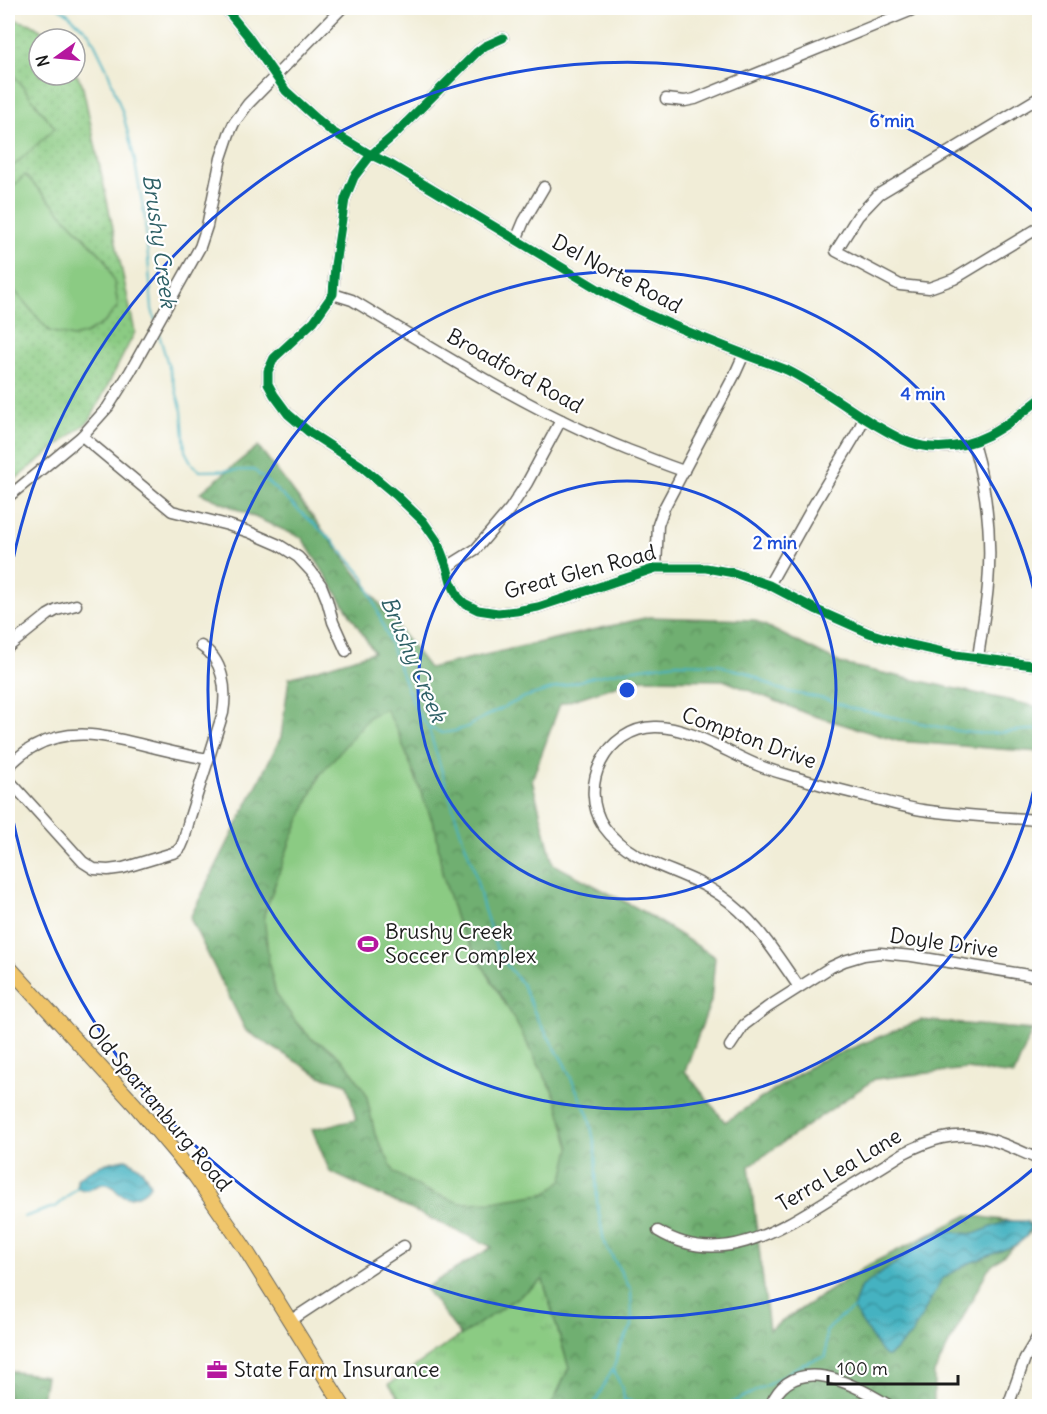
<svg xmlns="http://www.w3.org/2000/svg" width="1047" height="1414" font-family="Delius,sans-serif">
<defs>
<pattern id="grass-tufts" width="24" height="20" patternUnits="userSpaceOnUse" patternTransform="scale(1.5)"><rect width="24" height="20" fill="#8bcb83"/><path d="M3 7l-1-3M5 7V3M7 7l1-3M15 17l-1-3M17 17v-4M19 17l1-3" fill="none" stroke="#77ae71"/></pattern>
<pattern id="forest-crowns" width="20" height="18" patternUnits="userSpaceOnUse" patternTransform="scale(1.5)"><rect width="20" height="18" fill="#70af71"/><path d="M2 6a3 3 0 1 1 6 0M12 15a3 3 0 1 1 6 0" fill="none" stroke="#5b8e5c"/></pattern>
<pattern id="park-dots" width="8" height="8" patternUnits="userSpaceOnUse" patternTransform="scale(1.5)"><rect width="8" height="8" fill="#8bcb83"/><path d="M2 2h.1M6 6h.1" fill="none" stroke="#77ae71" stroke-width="1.8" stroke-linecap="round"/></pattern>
<pattern id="water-waves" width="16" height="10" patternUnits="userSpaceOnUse" patternTransform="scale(1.5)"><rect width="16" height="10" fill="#44b2c1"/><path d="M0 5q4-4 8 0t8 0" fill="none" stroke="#38909c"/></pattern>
</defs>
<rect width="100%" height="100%" fill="#fff"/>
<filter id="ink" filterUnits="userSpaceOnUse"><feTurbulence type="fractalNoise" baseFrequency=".0167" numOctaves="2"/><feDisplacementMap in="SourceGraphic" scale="12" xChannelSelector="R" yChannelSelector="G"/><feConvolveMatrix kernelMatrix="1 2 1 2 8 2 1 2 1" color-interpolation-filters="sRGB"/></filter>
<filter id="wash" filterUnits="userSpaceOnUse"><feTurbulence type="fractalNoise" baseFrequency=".008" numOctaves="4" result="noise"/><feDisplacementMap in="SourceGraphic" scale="24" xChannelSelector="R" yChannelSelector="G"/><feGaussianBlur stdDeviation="1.35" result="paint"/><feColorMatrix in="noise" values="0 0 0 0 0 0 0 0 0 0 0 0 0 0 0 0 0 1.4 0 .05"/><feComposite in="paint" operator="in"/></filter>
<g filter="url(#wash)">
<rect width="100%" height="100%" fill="#f1edd7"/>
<polygon fill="url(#grass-tufts)" stroke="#547450" stroke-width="1.5" points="543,1279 569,1368 551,1406 405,1406 389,1384"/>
<g fill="url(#forest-crowns)" stroke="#466646" stroke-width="1.5" fill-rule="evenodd">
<path d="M258,446L429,668L649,617L754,620L842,664L1039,707V752L898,741L808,714L723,680L637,679L560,704L532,780L553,864L637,908L715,957L711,1001L685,1071L725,1122L817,1062L921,1020L1032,1030L1014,1075L967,1069L875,1079L749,1166L769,1330L870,1264L968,1215L1039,1225L988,1269L934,1373V1406H551L569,1368L543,1280L461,1336L425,1288L492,1247L330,1172L312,1129L356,1120L347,1084L320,1076L246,1031L190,918L281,737L289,678L374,652L302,538L200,493ZM397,730L436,831L442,873L457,923L513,1017L556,1098L547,1193L492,1202L460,1203L375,1134L366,1093L347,1064L329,1048L312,1039L296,1022L264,915L292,837L320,775Z"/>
<polygon points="8,1371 46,1376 41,1406 8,1406"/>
</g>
<polygon fill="url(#park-dots)" stroke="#547450" stroke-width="1.5" points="8,18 31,24 54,39 39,39 39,75 75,75 75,72 82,83 135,332 90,420 8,485"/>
<g fill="#8bcb83" stroke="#547450" stroke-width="1.5">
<polygon points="8,68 55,128 8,171"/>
<polygon points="25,175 105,259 114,282 118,306 105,322 87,333 73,337 49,331 8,283 8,191"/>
<polygon points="386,709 397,730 436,831 442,873 457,923 513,1017 556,1098 570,1148 563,1179 547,1193 493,1202 460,1203 423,1189 395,1173 375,1134 366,1093 347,1064 329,1048 312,1039 296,1022 276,994 269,964 264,915 292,837 320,775 370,716"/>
</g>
<g fill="url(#water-waves)" stroke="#30676e" stroke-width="1.5">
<path d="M126,1159C138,1165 145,1171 150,1185C145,1194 130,1201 120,1194C114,1190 113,1184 105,1184C93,1184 90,1196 77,1187V1179C90,1168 109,1161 126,1159Z"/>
<polygon points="1007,1221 1027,1221 1030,1227 1026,1237 1016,1245 967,1264 942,1279 912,1334 889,1356 885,1356 881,1352 853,1309 860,1288 904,1257 915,1246 926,1238 942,1231 974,1234"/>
</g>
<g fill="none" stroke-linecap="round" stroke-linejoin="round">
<g stroke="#44b2c1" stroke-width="2">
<polyline points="59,8 67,13 90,34 107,69 123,114 134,157 145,219 152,309 155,320"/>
<polyline points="158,331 182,411 185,451 192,464 200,471 254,470 334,542 363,576 373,599 407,688 417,711 428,727 461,833 474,869 483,906 495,944 502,959 522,984 537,1018 564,1063 589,1117 595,1146 597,1202 604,1242 631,1290 632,1326 619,1349 615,1364 593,1406"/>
<path d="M428,727L442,733L455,731L467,727L484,717L525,697L593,677L628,670L676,663L718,664L730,669L746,672L776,688L789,692L825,699L850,708L958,731C970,733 983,734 996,733C1011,732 1025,729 1040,730"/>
<polyline points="24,1217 57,1206 78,1187"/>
<path d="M613,1370C619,1381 626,1393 624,1406"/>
<polyline points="626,1400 652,1406"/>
<path d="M726,1406C740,1398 755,1392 769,1384C792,1372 799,1362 826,1357V1332L838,1319L853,1309"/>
</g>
</g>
</g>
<g filter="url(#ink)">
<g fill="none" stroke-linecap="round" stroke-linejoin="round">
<g stroke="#67655d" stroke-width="13">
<g id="minor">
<path d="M225,8L247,35L286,91L317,119L331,131L371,155L390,164L598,289C645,315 695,335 744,354C758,360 773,364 787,370C817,385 844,406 872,423C891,434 908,445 930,447C976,451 1006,426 1040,399"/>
<polyline points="503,38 485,46 477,52 393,136 371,155 354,177 345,199 335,265 333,294 314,321 274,358 268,371 268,384 274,395 288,414 309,432 360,465 396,495 423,521 437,541 447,567 451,582 458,597 464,603 478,610 498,613 516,611 538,607 656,568 706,568 734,573 769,585 817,610 869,633 898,642 956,655 1040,666"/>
<polyline points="1040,97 879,194 858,216 836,251 900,285 929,288 954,279 1040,227"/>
<polyline points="666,99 685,101 695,99 917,8"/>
<polyline points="516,240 524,221 544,187"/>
<path d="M333,294L352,300C442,354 531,411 628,450C647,457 665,465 684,471"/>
<polyline points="82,436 172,511 228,525 249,532 279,545 298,557 311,571 321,585 327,600 333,622 346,651"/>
<path d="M973,443C987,490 992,537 988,585C986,610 981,634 978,658"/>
<polyline points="8,497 82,436 108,407 130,372 200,247 207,226 221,158 229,134 234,123 248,104 342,8"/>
<polyline points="447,567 476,549 510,509 527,483 561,420"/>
<polyline points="656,568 658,525 664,508 735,374 744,354"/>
<polyline points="769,585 815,503 858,431 864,418"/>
<polyline points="8,647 48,615 57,610 76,605"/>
<path d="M8,767C15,760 23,752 33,747C69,727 103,735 140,744C163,750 185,755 208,759"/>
<path d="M8,779L83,862L94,869L108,870L123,868L176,852L181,847L184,840L189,820L223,713C227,689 223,659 201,646"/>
<path d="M799,987C775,953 755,919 720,895C684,869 631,865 604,827C577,786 606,728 655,727C689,726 729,754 760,766C770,770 781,773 791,776C817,784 843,791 869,797C887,802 904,807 922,810C961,816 1001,817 1040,820"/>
<polyline points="730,1046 744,1025 768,1007 831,967 844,961 864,955 880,953 912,956 1040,977"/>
<path d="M658,1231C719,1268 776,1232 829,1199C854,1184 879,1169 904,1153C962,1124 983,1134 1040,1160"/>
<polyline points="290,1321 404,1246"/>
<path d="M770,1406C794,1350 854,1384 890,1406"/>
<polyline points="1008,1406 1025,1358 1040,1333"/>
</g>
</g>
<g stroke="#67655d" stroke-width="16">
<polyline id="major" points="8,966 135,1105 195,1176 244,1247 343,1406"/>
</g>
<use href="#minor" stroke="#fff" stroke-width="10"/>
<use href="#major" stroke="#efc469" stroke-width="14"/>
<g stroke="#fff" stroke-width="13">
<g id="cycleway">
<path d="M225,8L247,35L286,91L317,119L331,131L371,155L390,164L598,289C645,315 695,335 744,354C758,360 773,364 787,370C817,385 844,406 872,423C891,434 908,445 930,447C976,451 1006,426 1040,399"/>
<polyline points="503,38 485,46 477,52 393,136 371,155 354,177 345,199 335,265 333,294 314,321 274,358 268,371 268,384 274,395 288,414 309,432 360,465 396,495 423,521 437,541 447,567 451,582 458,597 464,603 478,610 498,613 516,611 538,607 656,568 706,568 734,573 769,585 817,610 869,633 898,642 956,655 1040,666"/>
</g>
</g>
<use href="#cycleway" stroke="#00873e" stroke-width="9"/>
</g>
</g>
<g fill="none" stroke="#1d4ed8" stroke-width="3">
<circle cx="627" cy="690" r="209"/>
<path d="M1039 766A419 419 0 1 1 1039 614"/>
<path d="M1039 1164A628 628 0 0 1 8 794M8 586A628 628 0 0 1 1039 216"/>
</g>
<defs>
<g id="stadium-bare" transform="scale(1.62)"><path d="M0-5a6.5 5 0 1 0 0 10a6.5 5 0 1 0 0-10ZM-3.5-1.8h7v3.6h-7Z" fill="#b5179e" stroke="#fff" stroke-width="2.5" paint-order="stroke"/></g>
<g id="office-bare" transform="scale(1.62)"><path d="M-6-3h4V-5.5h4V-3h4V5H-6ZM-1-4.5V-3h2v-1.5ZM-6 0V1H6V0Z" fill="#b5179e" stroke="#fff" stroke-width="2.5" paint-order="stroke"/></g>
</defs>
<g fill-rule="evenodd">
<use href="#stadium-bare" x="368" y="944"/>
<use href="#office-bare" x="217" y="1370"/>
</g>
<g text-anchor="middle" stroke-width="4.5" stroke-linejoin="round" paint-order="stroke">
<g font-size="21" fill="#1c1c1c" stroke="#fff">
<text transform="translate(617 274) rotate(28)" y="7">Del Norte Road</text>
<text transform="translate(515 371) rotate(29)" y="7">Broadford Road</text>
<text transform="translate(580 572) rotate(-15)" y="7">Great Glen Road</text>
<text transform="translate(749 738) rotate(20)" y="7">Compton Drive</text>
<text transform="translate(944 943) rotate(8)" y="7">Doyle Drive</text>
<text transform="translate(159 1107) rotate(50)" y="7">Old Spartanburg Road</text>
<text transform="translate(839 1170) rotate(-31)" y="7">Terra Lea Lane</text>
</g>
<g font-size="21" fill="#1c1c1c" stroke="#fff" text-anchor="start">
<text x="385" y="939">Brushy Creek<tspan x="385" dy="24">Soccer Complex</tspan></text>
<text x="234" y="1377">State Farm Insurance</text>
</g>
<g font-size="22" font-style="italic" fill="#2e6066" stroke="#fff">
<text transform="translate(160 241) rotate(82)" y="8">Brushy Creek</text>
<text transform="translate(414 659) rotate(67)" y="8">Brushy Creek</text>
</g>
</g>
<circle cx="627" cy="690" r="9" fill="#1d4ed8" stroke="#fff" stroke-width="3"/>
<g font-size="18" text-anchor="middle" font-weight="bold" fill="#1d4ed8" stroke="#fff" stroke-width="4.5" stroke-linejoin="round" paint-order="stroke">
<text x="892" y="127">6 min</text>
<text x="923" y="400">4 min</text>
<text x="775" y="549">2 min</text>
</g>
<rect width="1047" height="1414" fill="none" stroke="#fff" stroke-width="30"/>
<g transform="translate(57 57) rotate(255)"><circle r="28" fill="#ffffff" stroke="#a4a4a4" stroke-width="1.5"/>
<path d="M0-4.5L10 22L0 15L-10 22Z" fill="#b5179e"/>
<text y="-9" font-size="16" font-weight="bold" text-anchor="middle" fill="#1c1c1c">N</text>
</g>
<path d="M828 1375v9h130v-9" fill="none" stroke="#1c1c1c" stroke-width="3"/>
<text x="837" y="1375" font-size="18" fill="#1c1c1c" stroke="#ffffff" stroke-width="4.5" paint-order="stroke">100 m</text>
</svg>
